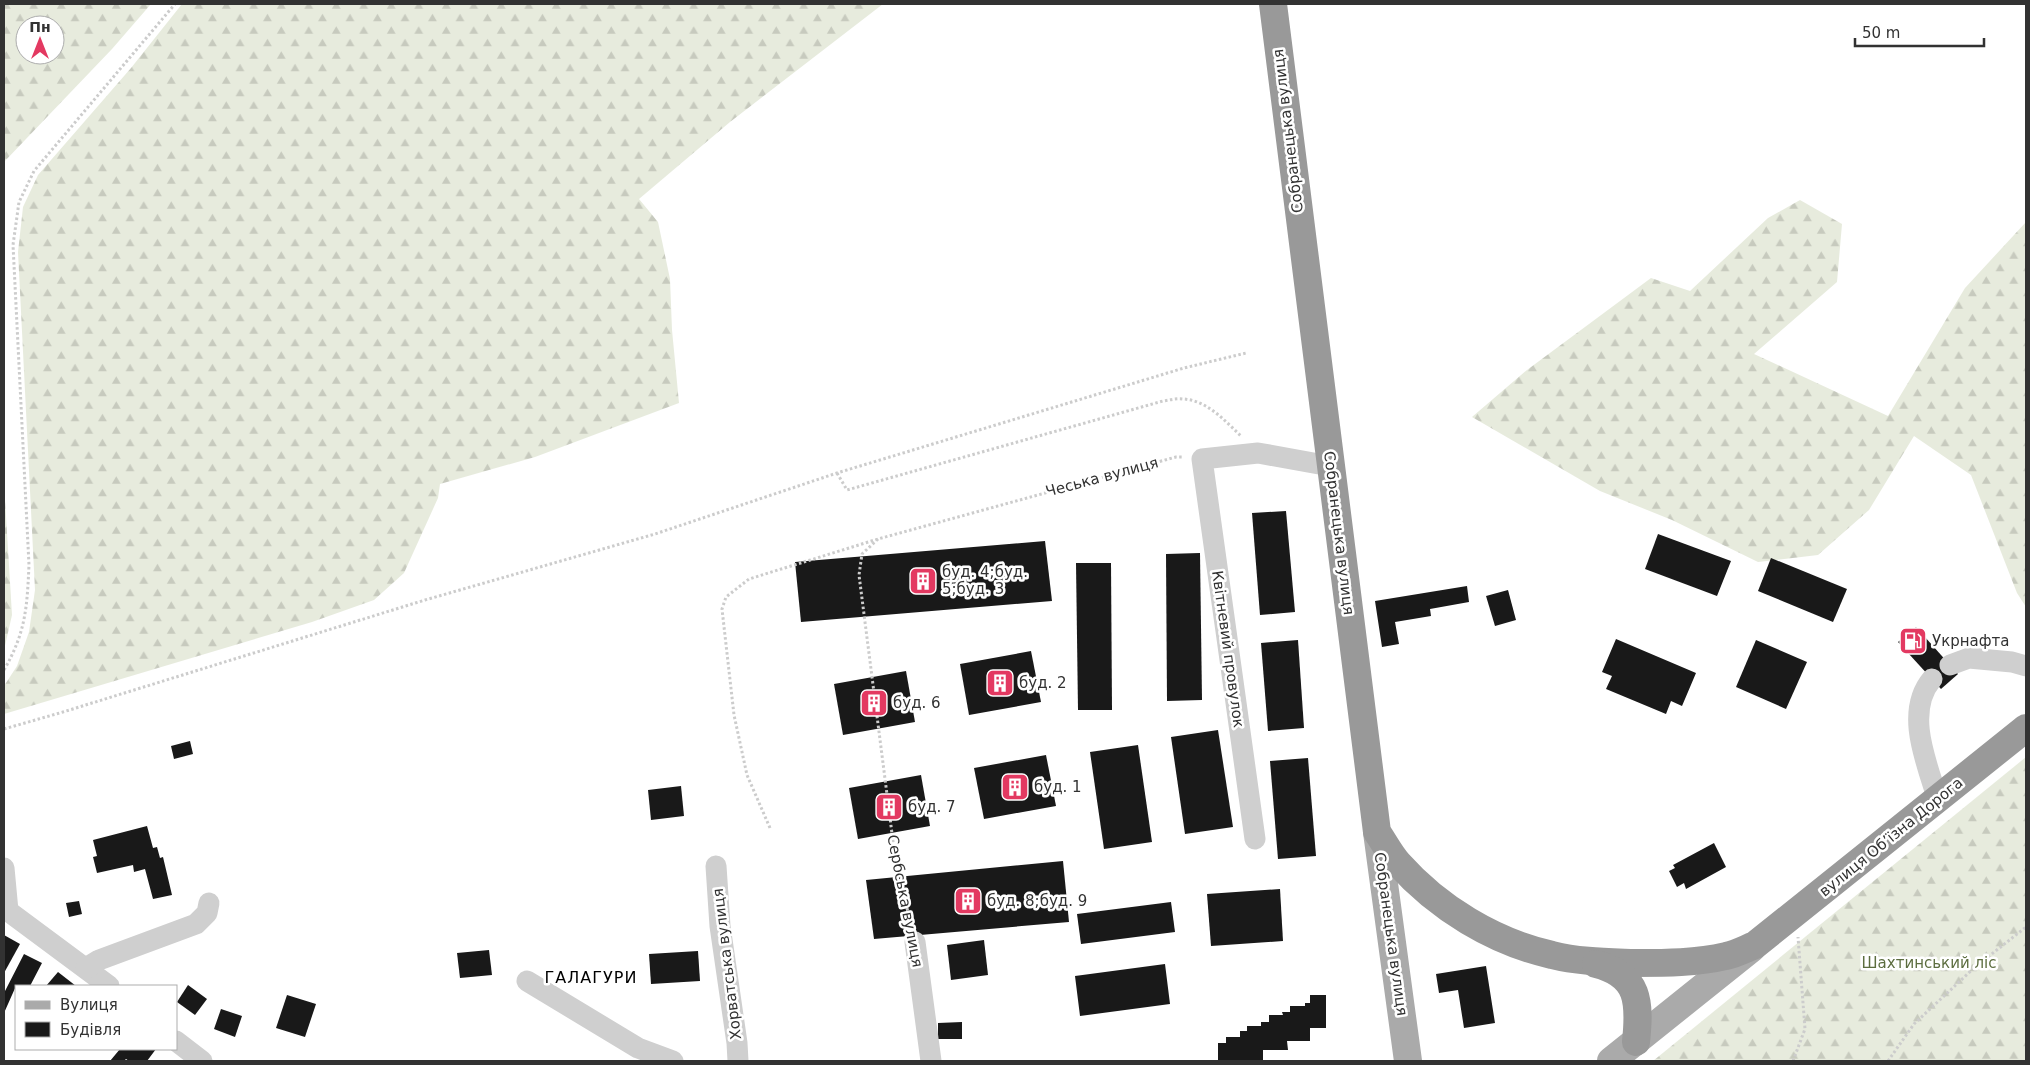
<svg xmlns="http://www.w3.org/2000/svg" width="2030" height="1065" font-family="'DejaVu Sans',sans-serif">
<defs>
<pattern id="forest-firs" width="22" height="20" patternUnits="userSpaceOnUse" patternTransform="scale(1.25)"><rect width="22" height="20" fill="#e7ebdd"/><path d="M5 1l3.5 6h-7zM16 11l3.5 6h-7z" fill="#c7cabe"/></pattern>
</defs>
<rect width="100%" height="100%" fill="#fff"/>
<g fill="url(#forest-firs)" fill-rule="evenodd">
<path d="M4,4H151L112,49L4,162ZM25,25H55V55H25Z"/>
<polygon points="182,4 883,4 730,122 639,199 658,222 670,279 672,330 679,403 535,457 440,484 438,498 404,573 374,600 312,622 4,714 4,686 17,666 29,632 35,590 18,252 23,207 38,175 131,68"/>
<polygon points="1800,200 1842,224 1837,282 1754,354 1888,416 1965,288 2026,222 2026,607 2017,593 1971,475 1914,436 1869,510 1818,555 1758,562 1672,520 1600,491 1472,417 1527,370 1651,278 1690,291 1768,218"/>
<polygon points="4,483 12,615 4,650"/>
<polygon points="2026,757 2026,1061 1653,1061"/>
</g>
<g fill="#191919">
<polygon points="1286,511 1295,612 1260,615 1252,513"/>
<polygon points="1658,534 1731,561 1717,596 1645,569"/>
<polygon points="1045,541 1052,601 801,622 795,562"/>
<polygon points="1200,553 1202,700 1167,701 1166,554"/>
<polygon points="1771,558 1847,589 1833,622 1758,591"/>
<polygon points="1076,563 1111,563 1112,710 1078,710"/>
<polygon points="1467,586 1469,602 1430,609 1431,616 1395,622 1399,644 1382,647 1375,601"/>
<polygon points="1508,590 1516,620 1495,626 1486,596"/>
<polygon points="1916,627 1958,674 1941,689 1898,642"/>
<polygon points="1616,639 1696,673 1682,706 1671,701 1666,714 1606,689 1612,676 1602,672"/>
<polygon points="1298,640 1304,728 1268,731 1261,643"/>
<polygon points="1756,640 1807,662 1786,709 1736,687"/>
<polygon points="1031,651 1041,702 969,715 960,664"/>
<polygon points="906,671 915,722 843,735 834,684"/>
<polygon points="1218,730 1233,827 1185,834 1171,737"/>
<polygon points="190,741 193,754 174,759 171,746"/>
<polygon points="1138,745 1152,842 1104,849 1090,752"/>
<polygon points="1046,755 1056,806 984,819 974,768"/>
<polygon points="1308,758 1316,856 1278,859 1270,761"/>
<polygon points="921,775 930,826 858,839 849,788"/>
<polygon points="681,786 684,816 651,820 648,790"/>
<polygon points="147,826 153,848 157,847 160,858 163,857 172,895 153,899 145,869 134,872 133,865 97,873 93,857 97,856 93,840"/>
<polygon points="1714,843 1726,867 1686,889 1684,883 1677,887 1669,871 1675,868 1673,865"/>
<polygon points="1063,861 1069,922 874,939 866,880"/>
<polygon points="1280,889 1283,941 1211,946 1207,894"/>
<polygon points="79,901 82,914 69,917 66,903"/>
<polygon points="1171,902 1175,932 1081,944 1077,914"/>
<polygon points="4,935 20,944 4,973"/>
<polygon points="984,940 988,975 951,980 947,945"/>
<polygon points="489,950 492,975 460,978 457,953"/>
<polygon points="698,951 700,981 651,984 649,954"/>
<polygon points="24,954 42,963 30,986 16,986 4,1013 4,993"/>
<polygon points="1165,964 1170,1004 1080,1016 1075,976"/>
<polygon points="1486,966 1495,1023 1464,1028 1458,990 1439,993 1436,974"/>
<polygon points="58,972 76,986 46,986"/>
<polygon points="188,985 207,999 195,1015 177,1002"/>
<polygon points="287,995 316,1004 305,1037 276,1028"/>
<polygon points="1310,995 1326,995 1326,1028 1310,1028 1310,1041 1287,1041 1288,1050 1263,1050 1263,1061 1218,1061 1218,1043 1226,1043 1226,1037 1240,1037 1240,1031 1247,1031 1247,1026 1261,1026 1261,1022 1269,1022 1269,1015 1283,1015 1282,1012 1290,1012 1290,1006 1305,1006 1305,1003 1310,1003"/>
<polygon points="221,1009 242,1016 235,1037 214,1029"/>
<polygon points="962,1022 962,1039 938,1039 938,1023"/>
<polygon points="120,1049 156,1049 147,1061 129,1061 126,1059 124,1061 110,1061"/>
</g>
<g fill="none" stroke-linecap="round" stroke-linejoin="round">
<g stroke="#ccc" stroke-width="3" stroke-dasharray="2.5 2.5" stroke-linecap="butt">
<path d="M837,473L847,490L1163,401C1170,400 1177,398 1183,399C1207,400 1225,421 1241,436"/>
<polyline points="878,539 862,554 859,575 896,865 911,924"/>
<path d="M4,670C26,632 27,607 29,565L13,245L19,202L34,171L175,4"/>
<polyline points="4,729 63,712 425,600 655,534 837,473 1184,368 1246,353"/>
<polyline points="770,828 747,775 734,715 722,609 726,597 749,579 878,539 1176,457 1184,457"/>
<polyline points="1793,1061 1805,1029 1798,937"/>
<polyline points="1888,1061 1914,1024 1974,968 2026,927"/>
</g>
<g stroke="#cfcfcf" stroke-width="21">
<polyline points="1950,665 1969,658 2012,662 2026,666"/>
<path d="M1932,679C1904,712 1927,764 1938,800"/>
<polyline points="1255,839 1202,459 1258,453 1330,466"/>
<polyline points="716,866 720,926 737,1043 738,1061"/>
<polyline points="4,868 8,911"/>
<polyline points="4,910 8,911 109,986"/>
<polyline points="915,942 931,1061"/>
<polyline points="86,968 99,960 196,924 207,913 209,903"/>
<polyline points="527,981 638,1048 673,1061"/>
<polyline points="176,1041 202,1061"/>
</g>
<g stroke="#aaa" stroke-width="28">
<polyline points="1377,832 1408,1061"/>
<polyline points="1611,1061 1752,948"/>
</g>
<g stroke="#999" stroke-width="28">
<path d="M1273,4L1377,832C1384,842 1390,854 1398,863C1438,908 1494,942 1552,955C1579,962 1608,962 1635,963C1665,963 1697,963 1726,956C1736,954 1745,949 1755,945L2026,728"/>
<path d="M1596,964C1640,975 1640,1003 1636,1042"/>
</g>
</g>
<defs>
<g id="building-square" transform="scale(1.4375)"><rect x="-9" y="-9" width="18" height="18" rx="4" fill="#e33961" stroke="#fff"/><path d="M-4-6H4V6H1V3H-1V6H-4ZM-2.5-4.3h1.7v1.8h-1.7ZM.8-4.3h1.7v1.8H.8ZM-2.5-1h1.7V.8h-1.7ZM.8-1h1.7V.8H.8Z" fill="#fff"/></g>
<g id="fuel-square" transform="scale(1.4375)"><rect x="-9" y="-9" width="18" height="18" rx="4" fill="#e33961" stroke="#fff"/><path d="M-5.5-6h7V0h2V4h1.3V-2.5L3-4.5l.8-.8L6-3V5H2.5V1h-1V6h-7ZM-4.2-4.7v3.2H.2V-4.7Z" fill="#fff"/></g>
</defs>
<g fill-rule="evenodd">
<use href="#building-square" x="923" y="581"/>
<use href="#fuel-square" x="1913" y="641"/>
<use href="#building-square" x="1000" y="683"/>
<use href="#building-square" x="874" y="703"/>
<use href="#building-square" x="1015" y="787"/>
<use href="#building-square" x="889" y="807"/>
<use href="#building-square" x="968" y="901"/>
</g>
<g text-anchor="middle" stroke-width="5" stroke-linejoin="round" paint-order="stroke">
<g font-size="15" fill="#323232" stroke="#fff">
<text transform="translate(1288 131) rotate(-97)" y="5">Собранецька вулиця</text>
<text transform="translate(1102 477) rotate(-15)" y="5">Чеська вулиця</text>
<text transform="translate(1339 533) rotate(83)" y="5">Собранецька вулиця</text>
<text transform="translate(1228 649) rotate(82)" y="5">Квітневий провулок</text>
<text transform="translate(1891 837) rotate(-39)" y="5">вулиця Обʼїзна Дорога</text>
<text transform="translate(905 901) rotate(79)" y="5">Сербська вулиця</text>
<text transform="translate(1391 934) rotate(82)" y="5">Собранецька вулиця</text>
<text transform="translate(727 964) rotate(-97)" y="5">Хорватська вулиця</text>
</g>
<g font-size="15" fill="#323232" stroke="#fff" text-anchor="start">
<text x="942" y="577">буд. 4;буд.<tspan x="942" dy="17">5;буд. 3</tspan></text>
<text x="1932" y="646">Укрнафта</text>
<text x="1019" y="688">буд. 2</text>
<text x="893" y="708">буд. 6</text>
<text x="1034" y="792">буд. 1</text>
<text x="908" y="812">буд. 7</text>
<text x="987" y="906">буд. 8;буд. 9</text>
</g>
<g font-size="15" fill="#5c6d3f" stroke="#fff">
<text x="1929" y="968">Шахтинський ліс</text>
</g>
<g font-size="16" letter-spacing="1" fill="#000" stroke="#fff">
<text x="591" y="983">ГАЛАГУРИ</text>
</g>
</g>
<rect width="2030" height="1065" fill="none" stroke="#323232" stroke-width="10"/>
<rect x="15" y="985" width="162" height="65" fill="#ffffff" stroke="#adadad"/>
<rect x="25" y="1001" width="25" height="8" fill="#aaaaaa" stroke="#adadad"/>
<text x="60" y="1010" font-size="15" fill="#323232">Вулиця</text>
<rect x="25" y="1022" width="25" height="15" fill="#191919" stroke="#adadad"/>
<text x="60" y="1035" font-size="15" fill="#323232">Будівля</text>
<g transform="translate(40 40)"><circle r="24" fill="#ffffff" stroke="#adadad"/>
<path d="M0-4L9 19L0 12L-9 19Z" fill="#e33961"/>
<text y="-8" font-size="14" font-weight="bold" text-anchor="middle" fill="#323232">Пн</text>
</g>
<path d="M1855 38v8h129v-8" fill="none" stroke="#323232" stroke-width="2.5"/>
<text x="1862" y="38" font-size="15" fill="#323232" stroke="#ffffff" stroke-width="4" paint-order="stroke">50 m</text>
</svg>
